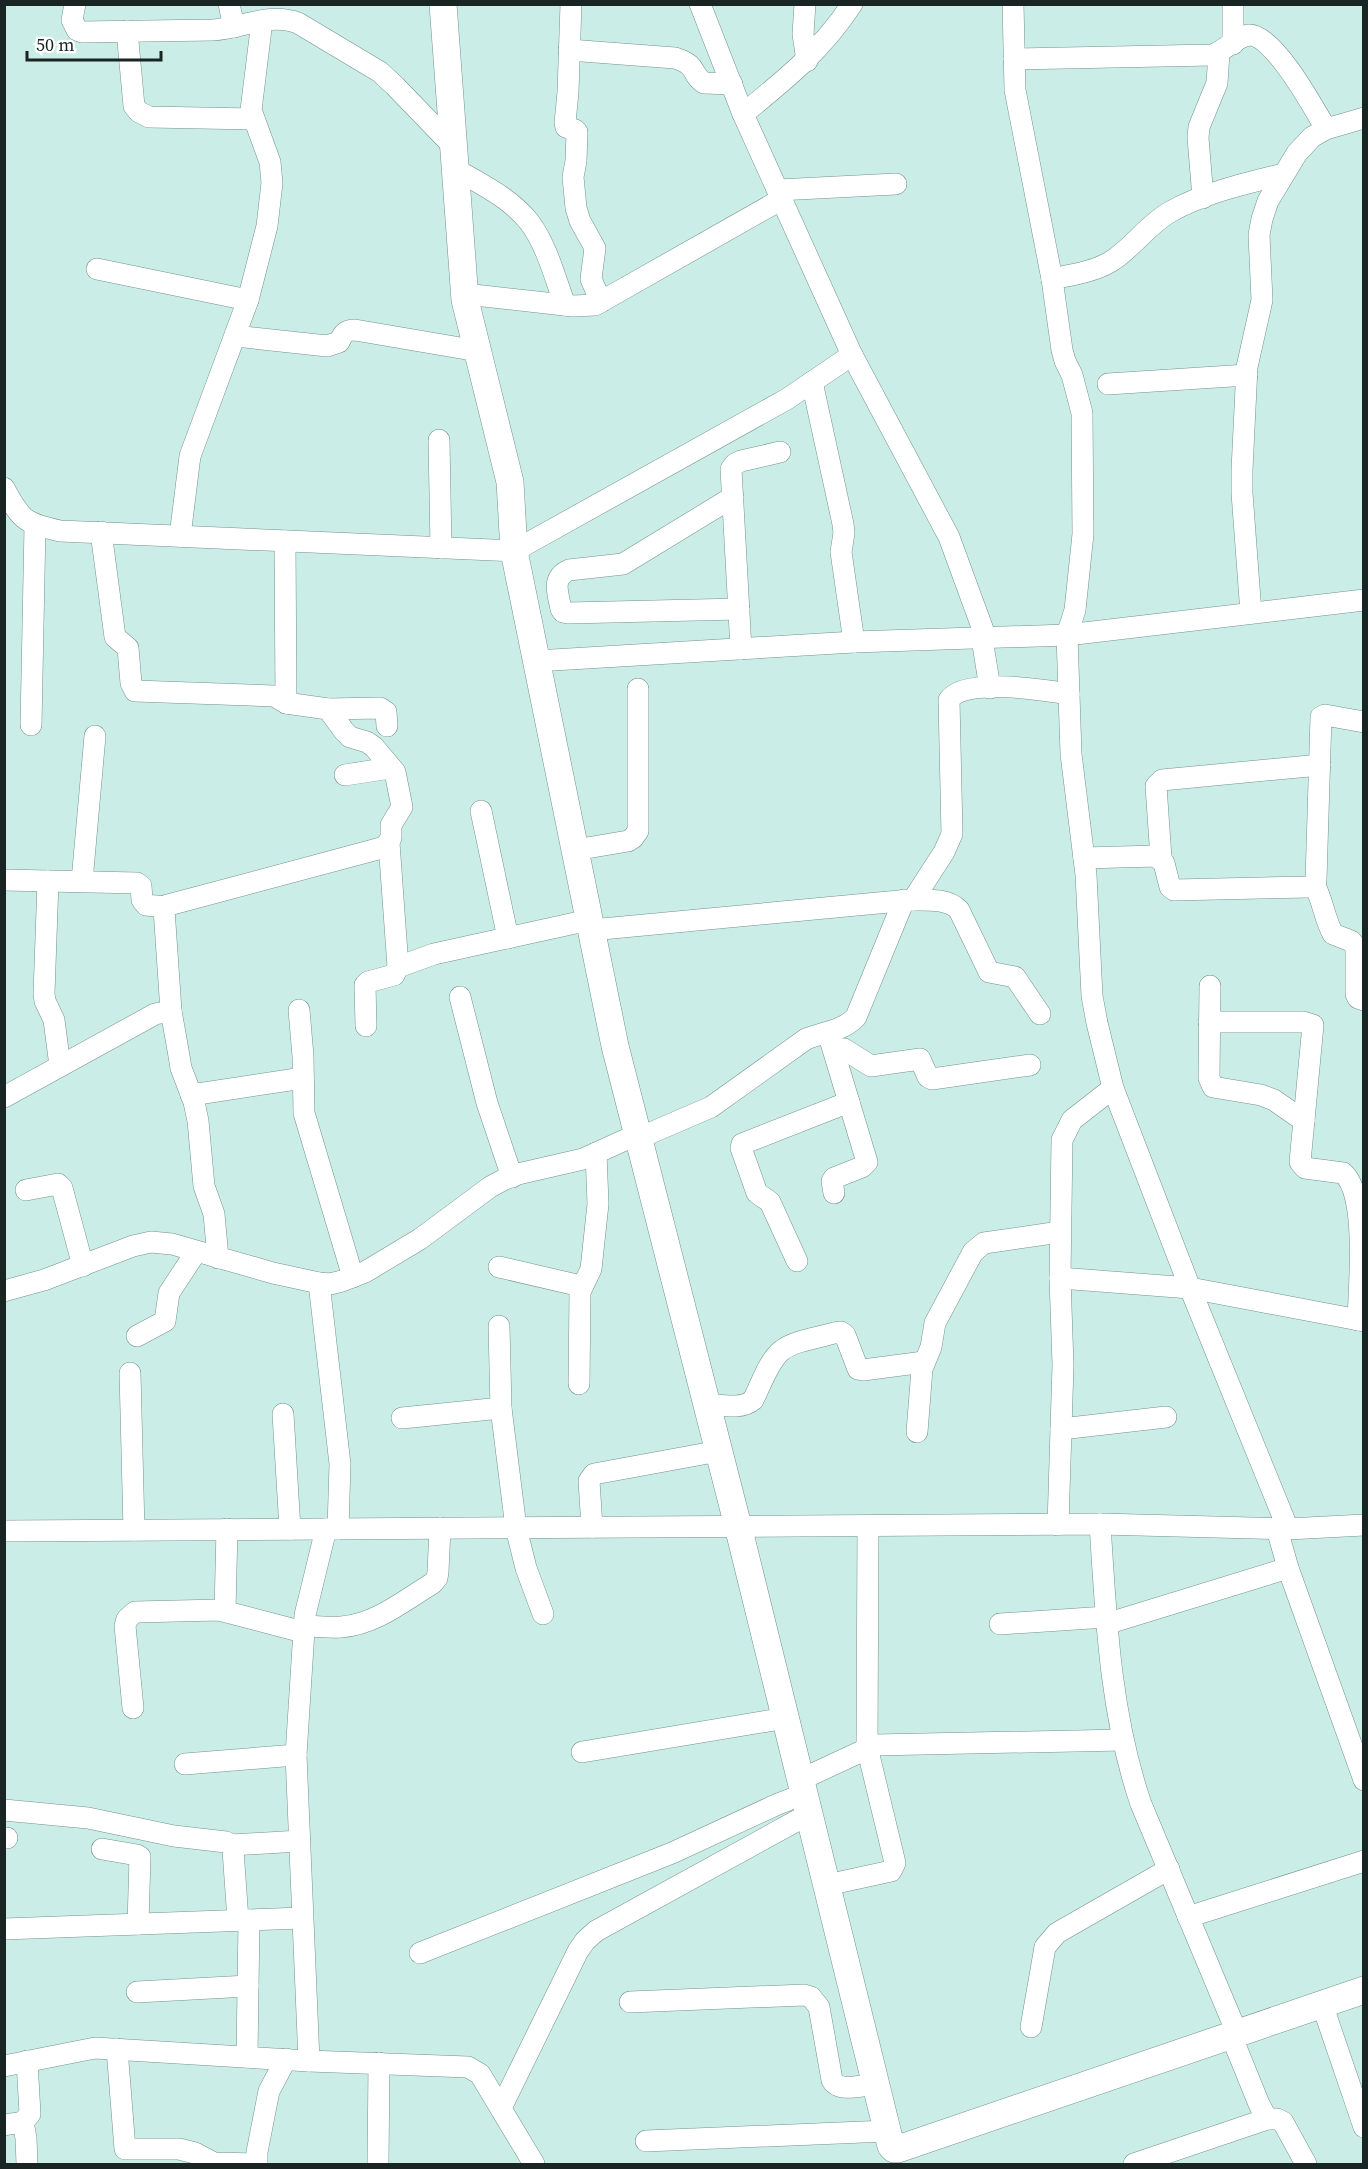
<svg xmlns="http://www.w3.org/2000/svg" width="1368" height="2169" font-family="'Source Serif 4',serif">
<rect width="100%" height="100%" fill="#cbede7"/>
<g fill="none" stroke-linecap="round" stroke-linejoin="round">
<g stroke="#73938d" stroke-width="22">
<g id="minor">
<path d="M75,4L72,20L77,30L82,32L213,30C243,28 270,12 298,23L380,72L395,86L453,146"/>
<polyline points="229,4 234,27"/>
<polyline points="571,4 568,92 565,123 566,127 575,130 577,132 576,161 573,177 576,208 580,221 595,248 591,279 601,302"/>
<polyline points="700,4 743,114 852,355 949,537 986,638"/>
<polyline points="805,4 803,34 807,61"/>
<polyline points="1013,4 1015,90 1052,279 1062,350 1065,361 1072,375 1082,413 1083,534 1075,610 1067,635 1071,754 1086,875 1092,996 1097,1023 1113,1088 1190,1288 1288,1529"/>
<polyline points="127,31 134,106 139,112 149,117 253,119"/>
<polyline points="1233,44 1233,4"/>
<path d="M569,50L675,58C700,66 689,73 704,83L732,84"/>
<path d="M1014,59L1212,55C1225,51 1235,37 1249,35C1273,33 1315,110 1326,129"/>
<path d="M743,114C785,80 822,50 852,4"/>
<path d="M455,169C481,184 512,199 530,223C547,246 555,278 565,305"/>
<polyline points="778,190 896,184"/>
<polyline points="1203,198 1198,138 1199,127 1217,83 1219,53"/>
<polyline points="97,269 248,300"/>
<path d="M1052,279C1071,275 1093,272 1110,262C1132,249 1147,225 1170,212C1203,193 1247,183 1284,174"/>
<polyline points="465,294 573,306 595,305 782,199"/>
<path d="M235,336L327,346L339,342C343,334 345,330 355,330L478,351"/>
<polyline points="812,382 843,524 844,533 841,552 854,642"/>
<polyline points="1108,384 1247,375"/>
<polyline points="439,440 441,548"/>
<path d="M4,488C21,520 24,523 60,531L514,551L787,399L852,355"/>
<path d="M733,497L623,564L569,570C551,578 558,593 561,609L563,612L568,613L739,609"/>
<polyline points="101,532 115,637 128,648 131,683 135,691 274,696 286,703 328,709 344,731 350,737 367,742 374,747 395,772 402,807 391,825 391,838 385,847 172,904 167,905 164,909 171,1011 178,1050 181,1068 194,1102 198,1121 204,1186 214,1214 218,1258"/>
<polyline points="180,536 190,456 248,300 267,226 272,183 270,162 251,110 262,21"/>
<polyline points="285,541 286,703"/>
<polyline points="1251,613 1242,493 1242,470 1247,367 1262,300 1259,235 1262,219 1268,201 1297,153 1312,137 1326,129 1364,118"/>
<polyline points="982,639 990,688"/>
<polyline points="741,649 731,469 735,464 741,461 780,452"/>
<polyline points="536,661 854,642 1067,635 1364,600"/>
<polyline points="328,709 380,708 386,712 387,726"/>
<polyline points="31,725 35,526"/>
<polyline points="345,775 390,768"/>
<polyline points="481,811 508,938"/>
<polyline points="575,850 628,841 633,838 638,831 638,689"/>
<polyline points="1084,858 1156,856 1164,863 1170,887 1174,890 1309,887 1314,884 1316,880 1321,717 1325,715 1364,722"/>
<polyline points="1161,858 1156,786 1162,780 1320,765"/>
<polyline points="4,880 137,883 141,886 142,900 146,905 166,907"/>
<polyline points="48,881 44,994 45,1001 54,1020 60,1066"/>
<polyline points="82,881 95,736"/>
<path d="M1314,884C1323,900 1324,918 1333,934L1351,941L1356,947V994L1358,998L1364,1000"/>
<path d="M913,900L944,852L952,834L949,700C963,677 1045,690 1069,694"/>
<path d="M591,930L910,900C925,900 948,898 959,910L989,972L1015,977L1040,1014"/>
<polyline points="398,967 434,954 589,920"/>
<polyline points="1210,986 1209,1078 1213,1087 1261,1095 1274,1100 1304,1121"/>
<polyline points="460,997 487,1103 512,1177"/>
<polyline points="299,1010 303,1056 304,1113 353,1277"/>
<path d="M1209,1022H1303L1313,1025L1300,1162L1305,1168L1343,1173C1368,1194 1359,1287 1358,1320"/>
<polyline points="366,1026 365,985 368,982 394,975 398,967 389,843"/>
<polyline points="829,1036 867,1162 862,1167 834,1178 832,1181 834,1193"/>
<polyline points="833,1048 844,1049 871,1066 920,1059 928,1077 932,1079 1030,1065"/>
<polyline points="191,1095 303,1078"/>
<polyline points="4,1097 155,1014 171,1011"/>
<path d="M639,1138L711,1107L806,1039C823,1032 843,1031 856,1017L904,900"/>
<polyline points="26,1190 58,1184 62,1188 83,1266"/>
<polyline points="797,1261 770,1202 757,1193 741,1148 742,1144 849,1102"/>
<polyline points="499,1267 581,1286"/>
<polyline points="1060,1278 1190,1288 1364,1321"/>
<polyline points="319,1283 340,1464 338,1529"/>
<polyline points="4,1291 44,1280 133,1246 151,1242 172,1244 273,1273 319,1283 330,1284 342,1281 365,1272 420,1239 490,1187 503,1180 518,1174 583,1159 638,1134"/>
<polyline points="499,1326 501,1408 516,1528 526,1568 543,1614"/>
<polyline points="137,1336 165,1321 169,1293 196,1252"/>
<polyline points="130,1373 134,1530"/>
<polyline points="579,1384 580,1292 591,1269 598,1204 596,1153"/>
<path d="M707,1404C722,1405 741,1410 753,1400C761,1385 768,1362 781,1351C795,1340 818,1338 834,1333L841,1332L845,1335L858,1369L863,1370L924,1362"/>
<polyline points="283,1414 290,1529"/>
<polyline points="402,1418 501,1408"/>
<polyline points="1061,1429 1166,1417"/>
<polyline points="917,1432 922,1369 931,1347 935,1323 973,1252 984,1243 1060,1232"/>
<path d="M1100,1524C1106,1619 1110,1714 1141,1804L1237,2033"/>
<polyline points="1058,1525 1063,1365 1060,1278 1062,1140 1072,1120 1113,1088"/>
<polyline points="592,1527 589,1481 594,1474 719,1451"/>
<polyline points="1277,1529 1288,1568 1364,1780"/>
<polyline points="4,1531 1100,1524 1288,1529 1364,1525"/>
<polyline points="225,1611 227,1529"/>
<polyline points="1000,1624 1106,1617"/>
<polyline points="1106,1624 1288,1568"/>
<path d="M304,1626C316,1626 329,1628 341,1627C375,1625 405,1600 433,1583L437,1578L438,1572L440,1528"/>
<polyline points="133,1708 125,1626 127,1619 135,1612 219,1610 303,1632"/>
<polyline points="582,1752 786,1718"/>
<polyline points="185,1764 296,1755"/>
<polyline points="800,1780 875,1745 1123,1740"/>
<polyline points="4,1810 88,1818 174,1836 226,1842 232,1845 233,1850 238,1920"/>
<polyline points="4,1838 7,1838"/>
<polyline points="232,1845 299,1841"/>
<polyline points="102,1849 137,1855 140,1857 138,1924"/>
<polyline points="827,1885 891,1871 895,1863 867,1747 868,1526"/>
<polyline points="1188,1917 1364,1861"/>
<polyline points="4,1929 302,1918"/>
<polyline points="420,1953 672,1853 778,1804 804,1794"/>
<polyline points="137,1992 248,1986"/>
<path d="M630,2002L804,1995L811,1997L819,2007L832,2080C839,2093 863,2085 876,2084"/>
<polyline points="1322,2004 1364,2127"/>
<polyline points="1031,2027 1045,1947 1057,1933 1169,1869"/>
<polyline points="1231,2035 1259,2104 1267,2119"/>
<polyline points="117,2049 125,2149 179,2149 195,2153 214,2163 257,2164"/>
<polyline points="247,2057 249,1920"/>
<polyline points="309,2061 296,1755 305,1615 326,1529"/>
<polyline points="4,2066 95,2048 309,2061 468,2067 480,2074 534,2164"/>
<polyline points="501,2108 578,1951 585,1941 596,1931 809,1814"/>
<polyline points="23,2122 26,2138 27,2164"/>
<polyline points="4,2125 23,2122 30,2114 27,2061"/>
<polyline points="646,2141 887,2131"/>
<polyline points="257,2164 257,2152 269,2091 286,2059"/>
<polyline points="378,2164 379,2063"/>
<polyline points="1134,2164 1267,2119 1277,2119 1283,2122 1306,2164"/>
</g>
</g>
<g stroke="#73938d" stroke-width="28">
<polyline id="major" points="443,4 465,300 510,482 514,551 615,1046 738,1526 891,2146 894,2149 898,2149 1364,1990"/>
</g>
<use href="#minor" stroke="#fff" stroke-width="21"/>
<use href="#major" stroke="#fff" stroke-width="27"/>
</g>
<rect width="1368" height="2169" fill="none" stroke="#182523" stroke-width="12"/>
<path d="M27 51v9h134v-9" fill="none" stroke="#182523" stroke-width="3"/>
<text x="36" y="51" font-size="18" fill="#182523" stroke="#ffffff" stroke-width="4.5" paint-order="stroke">50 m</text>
</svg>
